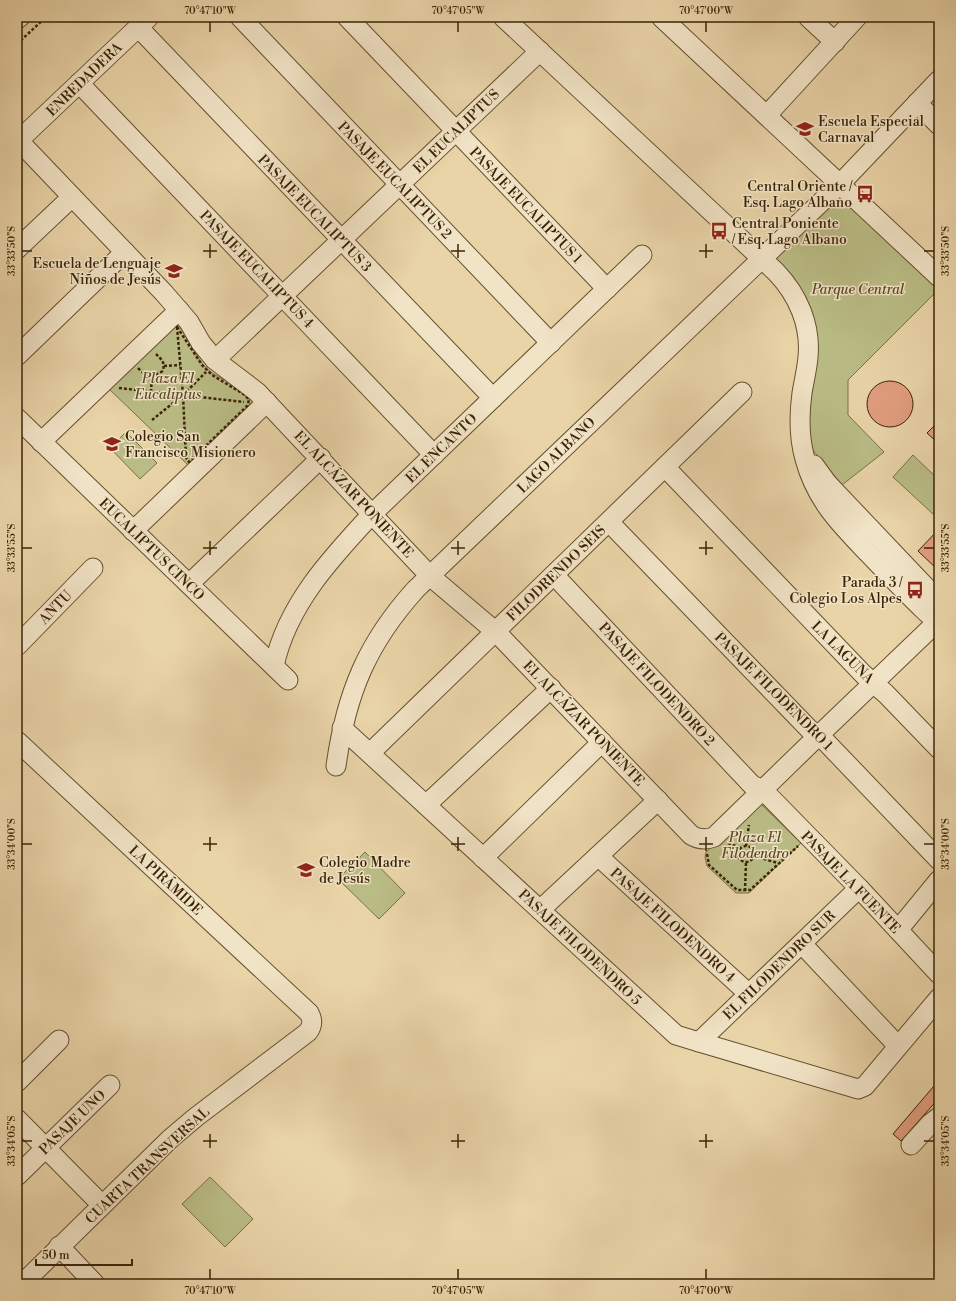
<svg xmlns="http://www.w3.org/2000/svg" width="956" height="1301" font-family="'Libre Bodoni',serif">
<rect width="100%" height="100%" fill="#e9d4a8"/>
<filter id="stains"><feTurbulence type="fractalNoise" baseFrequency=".005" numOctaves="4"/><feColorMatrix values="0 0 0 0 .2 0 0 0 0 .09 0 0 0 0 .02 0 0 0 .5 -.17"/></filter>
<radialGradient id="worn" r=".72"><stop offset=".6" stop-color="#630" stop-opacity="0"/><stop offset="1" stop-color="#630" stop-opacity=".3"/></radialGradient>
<g fill="#babc85" stroke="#7a7046">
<polygon points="841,196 939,287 939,289 848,380 848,415 884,452 842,485 807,443 807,413 816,333 769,260"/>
<path d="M177,325L180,327C189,340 199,364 211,372C223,381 250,389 250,404L246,410L188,465L106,386Z"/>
<polygon points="126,432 157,463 140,479 110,448"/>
<polygon points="913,455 939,480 939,507 933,514 893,477"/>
<polygon points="759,803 762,805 801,843 749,893 736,893 707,866 705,857 706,852 753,806"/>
<polygon points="365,852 405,893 379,919 338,879"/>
<polygon points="210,1177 253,1219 225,1247 182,1204"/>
</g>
<g fill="#e19e7f" stroke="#3a2406">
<circle cx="890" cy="404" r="23"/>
<polygon points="939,421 939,444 927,433"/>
<polygon points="939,529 939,571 918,551"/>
<polygon points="939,1080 939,1098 901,1141 893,1134"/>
</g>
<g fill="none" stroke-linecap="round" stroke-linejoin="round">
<g stroke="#66502e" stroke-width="21">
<g id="minor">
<polyline points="240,17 551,343"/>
<polyline points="347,17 607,289"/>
<path d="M503,17L776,272C798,295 811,325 808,357C807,369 804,381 802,393C799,415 799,438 805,459C816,500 840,524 868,553C887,573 906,593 926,612L939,623"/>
<polyline points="661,17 939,277"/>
<polyline points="808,17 835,42"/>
<polyline points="17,19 20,17"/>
<polyline points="138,27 493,398"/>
<polyline points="79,83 434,455"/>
<polyline points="917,103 939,125"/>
<polyline points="767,115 857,17"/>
<path d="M17,139L164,293L189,322L201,343L215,360L257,392L430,576L496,632L691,835C699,840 706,840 714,837L818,736L937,622"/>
<polyline points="17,142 149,17"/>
<polyline points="17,249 72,197"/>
<polyline points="17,356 125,252"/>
<polyline points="215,360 540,51"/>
<polyline points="17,418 288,680"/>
<polyline points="41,442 179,310"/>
<polyline points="814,465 827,483 939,601"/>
<polyline points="665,467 863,674 886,694 939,749"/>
<polyline points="609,522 809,729 826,742 939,860"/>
<polyline points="133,531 267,402"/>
<polyline points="554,575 752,785 763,790 859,888 939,974"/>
<polyline points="189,584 321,458"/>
<polyline points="17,646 93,568"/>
<path d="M274,666C287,605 331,558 372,514L642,255"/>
<polyline points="342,728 676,1035 699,1042 858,1089 865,1086 939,998"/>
<path d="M17,741L309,1013C313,1020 313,1025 308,1032L196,1117L170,1139L22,1284"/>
<polyline points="370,753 742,392"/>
<path d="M336,766C346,694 367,643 416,589L840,184L939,80"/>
<polyline points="426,805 551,688"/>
<polyline points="598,856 749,994"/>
<polyline points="483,858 602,742"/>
<polyline points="540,910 658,800"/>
<polyline points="898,930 939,880"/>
<polyline points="802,944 898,1046"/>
<polyline points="699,1042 859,888"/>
<polyline points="17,1082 59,1040"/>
<polyline points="17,1119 102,1205"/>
<polyline points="911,1145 931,1123 939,1117"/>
<polyline points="17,1176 110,1085"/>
<polyline points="59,1246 95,1284"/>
</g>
</g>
<g stroke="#3a2406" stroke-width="2.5" stroke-dasharray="3 2" stroke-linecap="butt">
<polyline points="17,44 46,17"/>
<polygon points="177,327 202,365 212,375 245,395 249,400 247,406 189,462 186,458 183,395"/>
<polyline points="164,366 180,365"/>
<path d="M138,368C146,377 153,377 163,371C165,362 162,360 156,354"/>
<polyline points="119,388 244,402"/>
<polyline points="151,392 152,376"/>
<polyline points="152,420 183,395 206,372"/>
<polyline points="728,843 741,848"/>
<circle cx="746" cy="854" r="8"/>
<polyline points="746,846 749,825"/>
<polyline points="707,854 709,865 737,890 750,890 798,846"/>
<polyline points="754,856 778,863"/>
<polyline points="745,891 746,862"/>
</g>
<use href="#minor" stroke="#f1e3c6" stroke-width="19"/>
</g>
<path fill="none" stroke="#3a2406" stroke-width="1.5" d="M210,22V32M458,22V32M706,22V32M210,244V258M458,244V258M706,244V258M22,251H32M203,251H217M451,251H465M699,251H713M924,251H934M210,541V555M458,541V555M706,541V555M22,548H32M203,548H217M451,548H465M699,548H713M924,548H934M210,837V851M458,837V851M706,837V851M22,844H32M203,844H217M451,844H465M699,844H713M924,844H934M210,1134V1148M458,1134V1148M706,1134V1148M22,1141H32M203,1141H217M451,1141H465M699,1141H713M924,1141H934M210,1269V1279M458,1269V1279M706,1269V1279"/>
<defs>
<g id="school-bare" transform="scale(1.38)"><path d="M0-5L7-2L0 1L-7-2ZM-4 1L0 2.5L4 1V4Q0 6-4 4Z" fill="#8f2418" stroke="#f1e3c6" stroke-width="2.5" paint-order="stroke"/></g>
<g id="bus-bare" transform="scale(1.38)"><path d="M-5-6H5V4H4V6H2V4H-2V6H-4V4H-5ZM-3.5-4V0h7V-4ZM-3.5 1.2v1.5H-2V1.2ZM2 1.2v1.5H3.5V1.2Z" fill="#8f2418" stroke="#f1e3c6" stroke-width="2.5" paint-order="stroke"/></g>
</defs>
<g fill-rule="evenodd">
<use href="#school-bare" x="805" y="129"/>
<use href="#bus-bare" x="865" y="194"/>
<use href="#bus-bare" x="719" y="231"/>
<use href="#school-bare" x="174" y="271"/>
<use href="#school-bare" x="112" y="444"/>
<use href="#bus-bare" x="915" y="590"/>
<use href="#school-bare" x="306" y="870"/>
</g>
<g text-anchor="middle" stroke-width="3" stroke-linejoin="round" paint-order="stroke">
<g font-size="14" fill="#3a2406" stroke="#f1e3c6">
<text transform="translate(84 79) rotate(-44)" y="5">ENREDADERA</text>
<text transform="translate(456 131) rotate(-44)" y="5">EL EUCALIPTUS</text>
<text transform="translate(395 180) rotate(46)" y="5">PASAJE EUCALIPTUS 2</text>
<text transform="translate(526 205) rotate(46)" y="5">PASAJE EUCALIPTUS 1</text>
<text transform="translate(315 213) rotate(46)" y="5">PASAJE EUCALIPTUS 3</text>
<text transform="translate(257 269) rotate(46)" y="5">PASAJE EUCALIPTUS 4</text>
<text transform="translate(441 448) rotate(-44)" y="5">EL ENCANTO</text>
<text transform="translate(556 455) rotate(-44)" y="5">LAGO ALBANO</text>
<text transform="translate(354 494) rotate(47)" y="5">EL ALCÁZAR PONIENTE</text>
<text transform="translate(152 549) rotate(44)" y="5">EUCALIPTUS CINCO</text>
<text transform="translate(556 573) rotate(-44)" y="5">FILODRENDO SEIS</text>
<text transform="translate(55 607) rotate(-46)" y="5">ANTU</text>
<text transform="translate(843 652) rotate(45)" y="5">LA LAGUNA</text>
<text transform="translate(657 684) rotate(47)" y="5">PASAJE FILODENDRO 2</text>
<text transform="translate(774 691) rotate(45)" y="5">PASAJE FILODENDRO 1</text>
<text transform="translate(584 723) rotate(46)" y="5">EL ALCÁZAR PONIENTE</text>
<text transform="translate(166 880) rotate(43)" y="5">LA PIRÁMIDE</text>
<text transform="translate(851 882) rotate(46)" y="5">PASAJE LA FUENTE</text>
<text transform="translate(673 925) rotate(42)" y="5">PASAJE FILODENDRO 4</text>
<text transform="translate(580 947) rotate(43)" y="5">PASAJE FILODENDRO 5</text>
<text transform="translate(779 965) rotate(-44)" y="5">EL FILODENDRO SUR</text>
<text transform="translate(72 1122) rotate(-44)" y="5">PASAJE UNO</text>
<text transform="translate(147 1165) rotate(-43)" y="5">CUARTA TRANSVERSAL</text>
</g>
<g font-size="14" fill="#3a2406" stroke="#f1e3c6" text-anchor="start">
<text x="818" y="126">Escuela Especial<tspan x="818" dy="16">Carnaval</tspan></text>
<text x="852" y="191" text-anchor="end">Central Oriente /<tspan x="852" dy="16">Esq. Lago Albano</tspan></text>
<text x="732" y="228">Central Poniente<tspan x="732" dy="16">/ Esq. Lago Albano</tspan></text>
<text x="161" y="268" text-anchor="end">Escuela de Lenguaje<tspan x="161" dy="16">Niños de Jesús</tspan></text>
<text x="125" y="441">Colegio San<tspan x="125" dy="16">Francisco Misionero</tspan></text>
<text x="902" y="587" text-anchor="end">Parada 3 /<tspan x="902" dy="16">Colegio Los Alpes</tspan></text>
<text x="319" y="867">Colegio Madre<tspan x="319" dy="16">de Jesús</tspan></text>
</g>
<g font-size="14" font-style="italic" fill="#5a4a26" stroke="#f1e3c6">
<text x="858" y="294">Parque Central</text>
<text x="168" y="383">Plaza El<tspan x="168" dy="16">Eucaliptus</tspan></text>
<text x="755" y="842">Plaza El<tspan x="755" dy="16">Filodendro</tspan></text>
</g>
</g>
<rect width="956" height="1301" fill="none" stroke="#e9d4a8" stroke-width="44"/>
<path d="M36 1259v6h96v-6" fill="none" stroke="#3a2406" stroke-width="2"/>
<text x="42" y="1259" font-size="12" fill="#3a2406" stroke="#f1e3c6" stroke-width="3" paint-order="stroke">50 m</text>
<rect x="22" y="22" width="912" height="1257" fill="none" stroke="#3a2406" stroke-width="1.5"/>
<g font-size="10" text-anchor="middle" fill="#3a2406">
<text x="210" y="14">70°47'10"W</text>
<text x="458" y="14">70°47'05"W</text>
<text x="706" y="14">70°47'00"W</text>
<text transform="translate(11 251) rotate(-90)" y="4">33°33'50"S</text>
<text transform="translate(945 251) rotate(-90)" y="4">33°33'50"S</text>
<text transform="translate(11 548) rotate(-90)" y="4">33°33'55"S</text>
<text transform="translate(945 548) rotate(-90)" y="4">33°33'55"S</text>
<text transform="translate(11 844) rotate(-90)" y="4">33°34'00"S</text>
<text transform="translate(945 844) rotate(-90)" y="4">33°34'00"S</text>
<text transform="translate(11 1141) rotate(-90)" y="4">33°34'05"S</text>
<text transform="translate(945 1141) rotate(-90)" y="4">33°34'05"S</text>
<text x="210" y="1294">70°47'10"W</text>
<text x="458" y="1294">70°47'05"W</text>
<text x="706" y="1294">70°47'00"W</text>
</g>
<rect width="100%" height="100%" filter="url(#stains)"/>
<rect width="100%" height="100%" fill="url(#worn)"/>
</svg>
